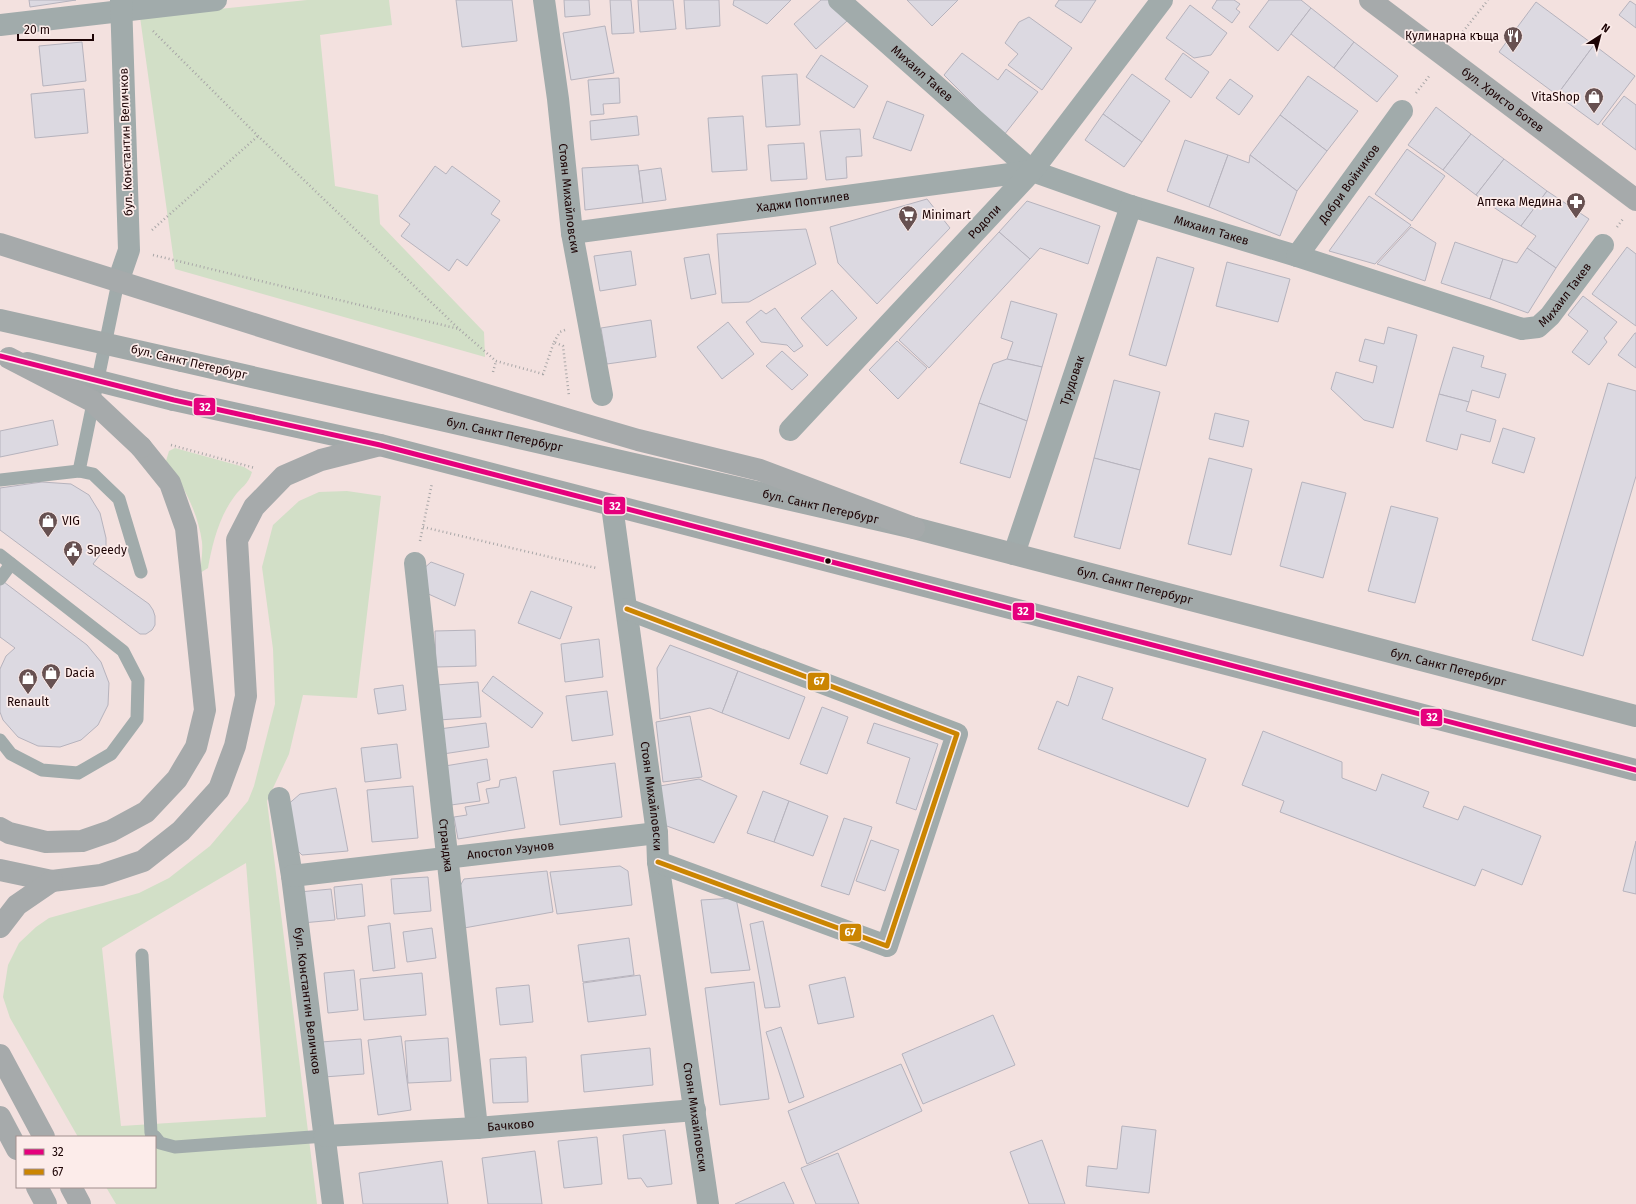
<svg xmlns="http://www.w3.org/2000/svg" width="1636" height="1204" font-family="'Fira Sans',sans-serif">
<rect width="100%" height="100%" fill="#f3e1df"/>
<g fill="#d2dfc7" fill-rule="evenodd">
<polygon points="307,0 389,0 392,25 320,35 335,186 378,195 380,224 484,332 485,357 175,269 140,17"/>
<path d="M175,448L244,467L252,472C248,485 241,487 234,497C219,517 212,545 208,568L200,573C201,563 203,552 202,542C198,512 183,485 166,461L169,451Z"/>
<path d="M347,491L381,496L357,698L303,695L289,754L267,801L317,1204H116L106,1187H155V1137H78L10,1018L3,997L8,965L19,943L36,927L49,918L139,893L169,878L210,846L248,801L254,786L275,704L273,649L262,567L273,525L299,501L319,492ZM246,863L266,1117L121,1126L102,948Z"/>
</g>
<g fill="#dcd9e1" stroke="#b6b3bd">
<polygon points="29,0 76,0 30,7"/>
<polygon points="456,0 512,0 517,41 462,47"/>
<polygon points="564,0 589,0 590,15 565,17"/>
<polygon points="610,0 631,0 634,33 612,34"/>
<polygon points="638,0 673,0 676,29 640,32"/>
<polygon points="684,0 719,0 720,26 686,29"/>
<polygon points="734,0 791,0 767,24 733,5"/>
<polygon points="821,0 828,0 847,21 816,49 794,24"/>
<polygon points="907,0 958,0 932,26"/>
<polygon points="1059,0 1096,0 1081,23 1055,6"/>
<polygon points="1217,0 1234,0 1240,4 1236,9 1240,12 1232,23 1212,8"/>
<polygon points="1269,0 1301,0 1311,8 1278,51 1249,27"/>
<polygon points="1630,1 1636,5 1636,28 1619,15"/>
<polygon points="1536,2 1594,45 1557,95 1499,52"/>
<polygon points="1190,5 1227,33 1211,55 1194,58 1166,38"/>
<polygon points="1311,8 1354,42 1334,68 1291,34"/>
<polygon points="1029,17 1072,48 1042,90 1008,65 1018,54 1005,43 1019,22"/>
<polygon points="605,26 614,73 571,80 563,33"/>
<polygon points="82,42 86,81 43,86 39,46"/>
<polygon points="1354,42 1398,76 1377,102 1334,68"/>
<polygon points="1594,45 1635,76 1598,125 1557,95"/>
<polygon points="962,53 998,80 1006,69 1038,92 1004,135 944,75"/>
<polygon points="1183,53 1209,72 1191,98 1165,79"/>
<polygon points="821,55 868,86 854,108 806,77"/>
<polygon points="797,74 800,125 766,127 762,76"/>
<polygon points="1132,74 1170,101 1142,142 1103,114"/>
<polygon points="1308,76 1358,111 1327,151 1280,115"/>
<polygon points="619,78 620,103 603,104 604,114 591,115 588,80"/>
<polygon points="1230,79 1253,96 1239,115 1216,98"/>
<polygon points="84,89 88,133 35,138 31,94"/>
<polygon points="1624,96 1636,105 1636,150 1602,124"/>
<polygon points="887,101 924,115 911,151 873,138"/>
<polygon points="1436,107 1471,134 1443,170 1408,145"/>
<polygon points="1103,114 1142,142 1124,167 1085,140"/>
<polygon points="1280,115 1327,151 1297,191 1250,155"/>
<polygon points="637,116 639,135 591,140 590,121"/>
<polygon points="743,116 747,170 712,172 708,118"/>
<polygon points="860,129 862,156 846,157 847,178 826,180 820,131"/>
<polygon points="1471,134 1504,159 1476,195 1443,170"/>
<polygon points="1185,140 1228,155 1209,207 1167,191"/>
<polygon points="804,143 807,179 771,181 768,145"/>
<polygon points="1407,149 1445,176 1412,221 1375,194"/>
<polygon points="1228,155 1249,163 1250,155 1297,191 1280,236 1209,207"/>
<polygon points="1504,159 1547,191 1521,226 1476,195"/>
<polygon points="638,165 643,203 585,210 582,168"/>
<polygon points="435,166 446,174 452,166 500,201 491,214 500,220 467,266 457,259 449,271 401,236 410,224 399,216"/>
<polygon points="661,168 666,200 643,203 639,171"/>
<polygon points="1547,191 1589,219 1556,268 1527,248 1536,236 1521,226"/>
<polygon points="1369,196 1411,225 1375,264 1329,251"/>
<polygon points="927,199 950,228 877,304 838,263 830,227"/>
<polygon points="1027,201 1100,226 1088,264 1040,248 1030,259 999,232"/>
<polygon points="1411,227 1436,243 1425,281 1377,264"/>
<polygon points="806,229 816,264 749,302 722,303 717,234"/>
<polygon points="999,232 1030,259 929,368 899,340"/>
<polygon points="1455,242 1503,259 1490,299 1441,283"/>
<polygon points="1627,247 1636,254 1636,326 1592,294"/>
<polygon points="1527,248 1556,268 1528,313 1490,299 1503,259 1517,263"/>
<polygon points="631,251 636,285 600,291 594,256"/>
<polygon points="709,254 716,294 691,299 684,258"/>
<polygon points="1157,257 1194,268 1166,366 1129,355"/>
<polygon points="1227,262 1290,279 1278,322 1216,306"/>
<polygon points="832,290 857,318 827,346 801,318"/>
<polygon points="1583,296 1617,322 1604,338 1607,342 1589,365 1572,352 1588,331 1568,315"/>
<polygon points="1011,301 1057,314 1042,367 1007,359 1013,342 1001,338"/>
<polygon points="775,308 803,346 794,352 787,345 761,342 746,322 761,310 766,314"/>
<polygon points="651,320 656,357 607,364 601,328"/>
<polygon points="728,322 754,354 722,379 697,347"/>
<polygon points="1388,327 1417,335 1393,428 1364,420 1331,389 1336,372 1373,383 1377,366 1359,361 1365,339 1384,344"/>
<polygon points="1635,333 1636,333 1636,368 1618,355"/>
<polygon points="897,341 927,368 898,399 869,370"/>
<polygon points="1453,347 1484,356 1481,367 1506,374 1499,398 1472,390 1469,402 1439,394"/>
<polygon points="782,351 808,375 792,390 766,366"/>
<polygon points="1007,359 1042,367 1027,421 979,403 993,364"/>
<polygon points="1114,380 1160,392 1140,470 1094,458"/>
<polygon points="1608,383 1636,391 1636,476 1583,656 1532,640"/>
<polygon points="1439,394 1469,402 1466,411 1496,420 1490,442 1461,434 1457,450 1426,441"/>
<polygon points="979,403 1027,421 1010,478 960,463"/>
<polygon points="1215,413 1249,421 1243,447 1209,439"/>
<polygon points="53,420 58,445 0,457 0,431"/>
<polygon points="1503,428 1535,438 1524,473 1492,463"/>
<polygon points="1094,458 1140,470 1120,549 1074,537"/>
<polygon points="1209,458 1252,469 1231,555 1188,544"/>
<polygon points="42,482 71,484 89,495 92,500 100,513 106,538 106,547 93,564 149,604 153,610 155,616 155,625 152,630 146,634 140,634 0,530 0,488"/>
<polygon points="1302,482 1346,493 1323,578 1280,566"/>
<polygon points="1391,506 1438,518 1415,603 1368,591"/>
<polygon points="431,562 464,574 455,606 424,592 421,571"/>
<polygon points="0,579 87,645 101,662 109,683 108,705 98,725 81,740 60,747 38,746 18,737 3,720 0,712 0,669 6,656 15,648 0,637"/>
<polygon points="531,591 572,607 560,639 518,623"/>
<polygon points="475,630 476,666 436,667 435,631"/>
<polygon points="599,639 603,677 565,682 561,644"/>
<polygon points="670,645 738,671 722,713 710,708 660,719 657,668"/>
<polygon points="738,671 805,697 789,739 722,713"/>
<polygon points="493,676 543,713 532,728 482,691"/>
<polygon points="1078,676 1113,688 1102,719 1206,759 1188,807 1038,749 1057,701 1068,706"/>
<polygon points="478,682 481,717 439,720 436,685"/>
<polygon points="403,685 406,710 378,714 374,689"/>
<polygon points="607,691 613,735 572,741 566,696"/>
<polygon points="822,707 848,717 827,774 800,764"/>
<polygon points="690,716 702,777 663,782 656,722"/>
<polygon points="486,723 489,747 443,754 439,729"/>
<polygon points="874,723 938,744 916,810 896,803 910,758 867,743"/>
<polygon points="1263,731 1342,762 1342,778 1376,791 1382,774 1429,792 1423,807 1458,820 1464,806 1541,836 1522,885 1482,869 1475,886 1280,812 1284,801 1242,785"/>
<polygon points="397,744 401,778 365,782 361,748"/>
<polygon points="487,759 490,780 477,783 480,801 451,805 445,766"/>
<polygon points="615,763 622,817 560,825 553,771"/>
<polygon points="516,777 525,828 458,839 454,817 467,815 465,807 489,803 486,789 499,787 500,780"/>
<polygon points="699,779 737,796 714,843 664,825 660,786"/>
<polygon points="413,786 418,838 372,842 367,790"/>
<polygon points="336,788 348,851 302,855 291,844 285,807 300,794"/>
<polygon points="763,791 789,801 774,842 747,833"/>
<polygon points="789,801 828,816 813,856 774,842"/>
<polygon points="844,818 872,827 849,895 821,886"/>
<polygon points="871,840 899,850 885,891 856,881"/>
<polygon points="1636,841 1636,894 1623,891"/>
<polygon points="620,866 628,871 632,905 557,914 550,872"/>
<polygon points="547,871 553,912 464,928 459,888 464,879"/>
<polygon points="428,877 431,911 394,914 391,879"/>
<polygon points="362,884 365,916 337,919 334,887"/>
<polygon points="331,889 335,920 302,923 299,892"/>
<polygon points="736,898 750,970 711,973 701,900"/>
<polygon points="763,921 780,1007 765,1008 750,924"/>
<polygon points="390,923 395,968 373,971 368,926"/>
<polygon points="432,928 436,958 407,962 403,932"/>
<polygon points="629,938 634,975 583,982 578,945"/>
<polygon points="354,970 358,1010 328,1013 324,973"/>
<polygon points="422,973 426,1015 364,1020 360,979"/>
<polygon points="640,975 646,1015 588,1022 583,983"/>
<polygon points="845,977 854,1017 818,1024 809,985"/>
<polygon points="754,982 769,1099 720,1105 705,988"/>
<polygon points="529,985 533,1022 500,1025 496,988"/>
<polygon points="993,1015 1015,1065 923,1104 902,1054"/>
<polygon points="781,1027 804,1097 789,1103 766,1032"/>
<polygon points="401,1036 411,1110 378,1115 368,1040"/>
<polygon points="448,1038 451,1081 408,1083 405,1041"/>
<polygon points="361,1039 364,1074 324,1077 321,1042"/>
<polygon points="650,1048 653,1085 584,1092 581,1055"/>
<polygon points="526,1057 528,1102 493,1103 490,1059"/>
<polygon points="901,1064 922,1111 807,1164 788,1111"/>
<polygon points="1122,1126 1156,1130 1149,1193 1086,1186 1088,1166 1117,1169"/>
<polygon points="665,1130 672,1184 647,1187 641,1178 628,1179 623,1135"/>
<polygon points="597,1137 602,1184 564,1188 558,1141"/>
<polygon points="1042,1140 1065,1204 1029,1204 1010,1152"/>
<polygon points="535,1151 542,1204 488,1204 482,1158"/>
<polygon points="838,1153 859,1204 816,1204 801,1168"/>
<polygon points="442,1161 448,1204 363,1204 359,1173"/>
<polygon points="784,1182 794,1204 735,1204"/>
</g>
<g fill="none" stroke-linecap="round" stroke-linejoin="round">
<g stroke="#a8a6a7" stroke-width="2.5" stroke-dasharray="1 3" stroke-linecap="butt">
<polyline points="153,31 258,136 459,329 496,361 543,374 554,342 563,346 569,396"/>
<polyline points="1458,38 1488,0"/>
<polyline points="1416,93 1430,75"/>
<polyline points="1617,227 1623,219"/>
<polyline points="152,230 258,136"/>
<polyline points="153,255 459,329"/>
<polyline points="554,342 560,332 565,330"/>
<polyline points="493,372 496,361"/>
<polyline points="171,445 255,468"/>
<polyline points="423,527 596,568"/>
<polyline points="420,541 432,483"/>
</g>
<g stroke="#a1abab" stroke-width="13">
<polyline points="79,471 118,282"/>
<polyline points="0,480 79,471 93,474 119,499 141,572"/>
<polyline points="0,555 123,651 138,680 137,719 111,754 78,773 42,770 11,754 0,740"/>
<polyline points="0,579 11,564"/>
<polyline points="142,955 151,1133 155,1137"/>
<polyline points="155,1137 160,1143 175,1147 325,1136"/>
</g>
<g stroke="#a1abab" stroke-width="22">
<path id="s1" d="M544,0L558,99L572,233L602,395"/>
<path id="s2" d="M839,0L1032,171L1131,206L1297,256L1522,329L1538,327L1550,316L1603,245"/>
<polyline points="0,25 216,0"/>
<path id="s3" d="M572,233L1032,171"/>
<path id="s4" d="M1297,256L1402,111"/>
<polyline points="118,282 129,250 121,0"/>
<path id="s5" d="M790,430L1032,171L1162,0"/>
<path id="s6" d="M612,506L657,833L658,862L708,1204"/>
<path id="s7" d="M1014,554L1131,206"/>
<path id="s8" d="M415,563L477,1128"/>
<polyline points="627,609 957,734 887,946 658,862"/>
<path id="s9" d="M279,798L292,876L333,1204"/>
<path id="s10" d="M292,876L657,833"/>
<path id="s11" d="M325,1136L477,1128L695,1110"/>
</g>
<g stroke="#a2a9a9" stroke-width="22">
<path id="s12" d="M182,361L914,528L1636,716"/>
<polyline points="174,400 380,445 1636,770"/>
</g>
<g stroke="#a6aaab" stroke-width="22">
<path id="s13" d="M1370,0L1636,200"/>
<polyline points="0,244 298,338 573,421 638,440 760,470 914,528"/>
<polyline points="0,828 9,833 46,842 82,841 111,831 146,812 177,779 196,747 205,710 186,528 170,483 141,447"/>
<polyline points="0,870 52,881 101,875 143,861 181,831 219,789 235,746 246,696 237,540 254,507 284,476 321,460 380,445"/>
<polyline points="0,927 17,905 52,881"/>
<polyline points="0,1055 44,1137"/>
<polyline points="0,1117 17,1149"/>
<polyline points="37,1187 46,1204"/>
<polyline points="71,1187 80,1204"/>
</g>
<g stroke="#a2a9a9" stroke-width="22">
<polyline points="0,320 182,361"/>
<polyline points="27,363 174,400"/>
</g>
<polyline stroke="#a6aaab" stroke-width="22" points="9,358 92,401 141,447"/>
<g stroke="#fcecea" stroke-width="8">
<polyline id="bus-1" points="0,356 174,400 380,445 1636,770"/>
</g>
<g stroke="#fcecea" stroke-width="8">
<polyline id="bus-2" points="627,609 957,734 887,946 658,862"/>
</g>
<use href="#bus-1" stroke="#e5007d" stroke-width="5"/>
<use href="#bus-2" stroke="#cb8501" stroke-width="5"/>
</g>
<defs>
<g id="restaurant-pin" transform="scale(1)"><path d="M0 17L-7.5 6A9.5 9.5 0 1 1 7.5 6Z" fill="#675151" stroke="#fcecea"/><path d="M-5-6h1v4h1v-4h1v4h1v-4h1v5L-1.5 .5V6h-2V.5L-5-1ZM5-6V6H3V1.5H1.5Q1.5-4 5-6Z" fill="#fff"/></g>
<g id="shop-pin" transform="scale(1)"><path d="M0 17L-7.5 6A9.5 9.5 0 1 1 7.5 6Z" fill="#675151" stroke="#fcecea"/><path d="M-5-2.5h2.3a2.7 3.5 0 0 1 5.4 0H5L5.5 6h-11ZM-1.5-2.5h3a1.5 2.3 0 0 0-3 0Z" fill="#fff"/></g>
<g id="pharmacy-pin" transform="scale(1)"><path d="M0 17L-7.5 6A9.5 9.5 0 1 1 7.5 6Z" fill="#675151" stroke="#fcecea"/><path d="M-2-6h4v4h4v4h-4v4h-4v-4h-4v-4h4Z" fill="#fff"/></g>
<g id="supermarket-pin" transform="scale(1)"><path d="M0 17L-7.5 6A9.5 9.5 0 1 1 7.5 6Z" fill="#675151" stroke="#fcecea"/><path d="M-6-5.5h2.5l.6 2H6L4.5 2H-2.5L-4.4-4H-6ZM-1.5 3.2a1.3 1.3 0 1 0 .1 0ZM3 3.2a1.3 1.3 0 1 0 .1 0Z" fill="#fff"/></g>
<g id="civic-pin" transform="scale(1)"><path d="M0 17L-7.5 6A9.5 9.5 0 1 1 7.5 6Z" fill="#675151" stroke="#fcecea"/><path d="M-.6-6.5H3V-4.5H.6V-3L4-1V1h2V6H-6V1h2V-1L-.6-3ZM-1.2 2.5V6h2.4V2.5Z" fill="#fff"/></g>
</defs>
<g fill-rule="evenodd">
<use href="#restaurant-pin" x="1513" y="36"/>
<use href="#shop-pin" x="1594" y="97"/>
<use href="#pharmacy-pin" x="1576" y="202"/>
<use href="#supermarket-pin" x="908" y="215"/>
<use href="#shop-pin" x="48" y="521"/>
<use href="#civic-pin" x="73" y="550"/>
<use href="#shop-pin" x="51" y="673"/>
<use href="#shop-pin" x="28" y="678"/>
</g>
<circle fill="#1c0304" stroke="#fcecea" stroke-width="1.5" cx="828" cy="561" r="3.5"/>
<g text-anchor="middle" stroke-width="3.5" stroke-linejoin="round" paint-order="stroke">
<g font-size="12" fill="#1c0304" stroke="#fcecea" text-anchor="start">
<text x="1499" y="40" text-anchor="end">Кулинарна къща</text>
<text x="1580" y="101" text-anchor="end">VitaShop</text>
<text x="1562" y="206" text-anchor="end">Аптека Медина</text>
<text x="922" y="219">Minimart</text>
<text x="62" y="525">VIG</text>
<text x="87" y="554">Speedy</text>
<text x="65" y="677">Dacia</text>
<text x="28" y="706" text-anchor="middle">Renault</text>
</g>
<g font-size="12" fill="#1c0304" stroke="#fcecea">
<text dy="4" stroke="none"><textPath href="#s2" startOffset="111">Михаил Такев</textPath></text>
<text dy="4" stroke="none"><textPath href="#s13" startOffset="166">бул. Христо Ботев</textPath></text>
<text transform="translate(126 142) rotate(-92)" y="4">бул. Константин Величков</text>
<text dy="4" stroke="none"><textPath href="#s4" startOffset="89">Добри Войников</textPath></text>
<text dy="4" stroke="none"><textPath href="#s1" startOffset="200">Стоян Михайловски</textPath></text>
<text dy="4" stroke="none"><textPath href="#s3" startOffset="233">Хаджи Поптилев</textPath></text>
<text dy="4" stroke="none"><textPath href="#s5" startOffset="285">Родопи</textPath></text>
<text dy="4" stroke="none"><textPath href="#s2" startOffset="447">Михаил Такев</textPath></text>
<text dy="4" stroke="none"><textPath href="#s2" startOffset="831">Михаил Такев</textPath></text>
<text transform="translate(189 362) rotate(13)" y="4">бул. Санкт Петербург</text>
<text dy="4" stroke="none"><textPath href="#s7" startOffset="183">Трудовак</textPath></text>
<text dy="4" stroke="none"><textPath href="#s12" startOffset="331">бул. Санкт Петербург</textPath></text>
<text dy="4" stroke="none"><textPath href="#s12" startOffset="655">бул. Санкт Петербург</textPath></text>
<text dy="4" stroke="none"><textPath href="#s12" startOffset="979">бул. Санкт Петербург</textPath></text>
<text dy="4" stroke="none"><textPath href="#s12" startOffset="1303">бул. Санкт Петербург</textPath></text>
<text dy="4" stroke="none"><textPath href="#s6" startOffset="293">Стоян Михайловски</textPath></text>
<text dy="4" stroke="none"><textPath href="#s8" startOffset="284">Странджа</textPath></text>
<text dy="4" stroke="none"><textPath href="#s10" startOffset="220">Апостол Узунов</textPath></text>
<text dy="4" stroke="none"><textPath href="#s9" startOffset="205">бул. Константин Величков</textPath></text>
<text dy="4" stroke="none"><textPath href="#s6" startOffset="617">Стоян Михайловски</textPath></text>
<text dy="4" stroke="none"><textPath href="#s11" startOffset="186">Бачково</textPath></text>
</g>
</g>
<g stroke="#fcecea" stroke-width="1.5">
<rect x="193" y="397" width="23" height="19" rx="4" fill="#e5007d"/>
<rect x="603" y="496" width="23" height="19" rx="4" fill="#e5007d"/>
<rect x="1012" y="602" width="23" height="19" rx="4" fill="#e5007d"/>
<rect x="807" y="672" width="23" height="19" rx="4" fill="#cb8501"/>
<rect x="1420" y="708" width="23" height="19" rx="4" fill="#e5007d"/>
<rect x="839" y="923" width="23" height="19" rx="4" fill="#cb8501"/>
</g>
<g font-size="11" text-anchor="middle" font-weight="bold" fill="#fff">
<text x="205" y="411">32</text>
<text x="615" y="510">32</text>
<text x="1023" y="615">32</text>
<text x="819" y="685">67</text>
<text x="1432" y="721">32</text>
<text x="850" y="936">67</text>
</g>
<rect x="16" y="1136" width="140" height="52" fill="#fcecea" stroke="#a28f8e"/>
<rect x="24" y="1149" width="20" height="6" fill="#e5007d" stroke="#a28f8e"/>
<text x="52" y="1156" font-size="12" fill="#1c0304">32</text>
<rect x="24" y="1169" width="20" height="6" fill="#cb8501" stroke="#a28f8e"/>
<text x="52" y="1176" font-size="12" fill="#1c0304">67</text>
<g transform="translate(1600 36) rotate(36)" stroke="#fcecea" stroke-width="3" paint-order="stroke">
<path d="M0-3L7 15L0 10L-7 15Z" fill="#1c0304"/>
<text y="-6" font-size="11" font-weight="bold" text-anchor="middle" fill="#1c0304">N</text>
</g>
<path d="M18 34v6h75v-6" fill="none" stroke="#1c0304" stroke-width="2"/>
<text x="24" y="34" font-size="12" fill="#1c0304" stroke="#fcecea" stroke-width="3" paint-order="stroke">20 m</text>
</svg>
